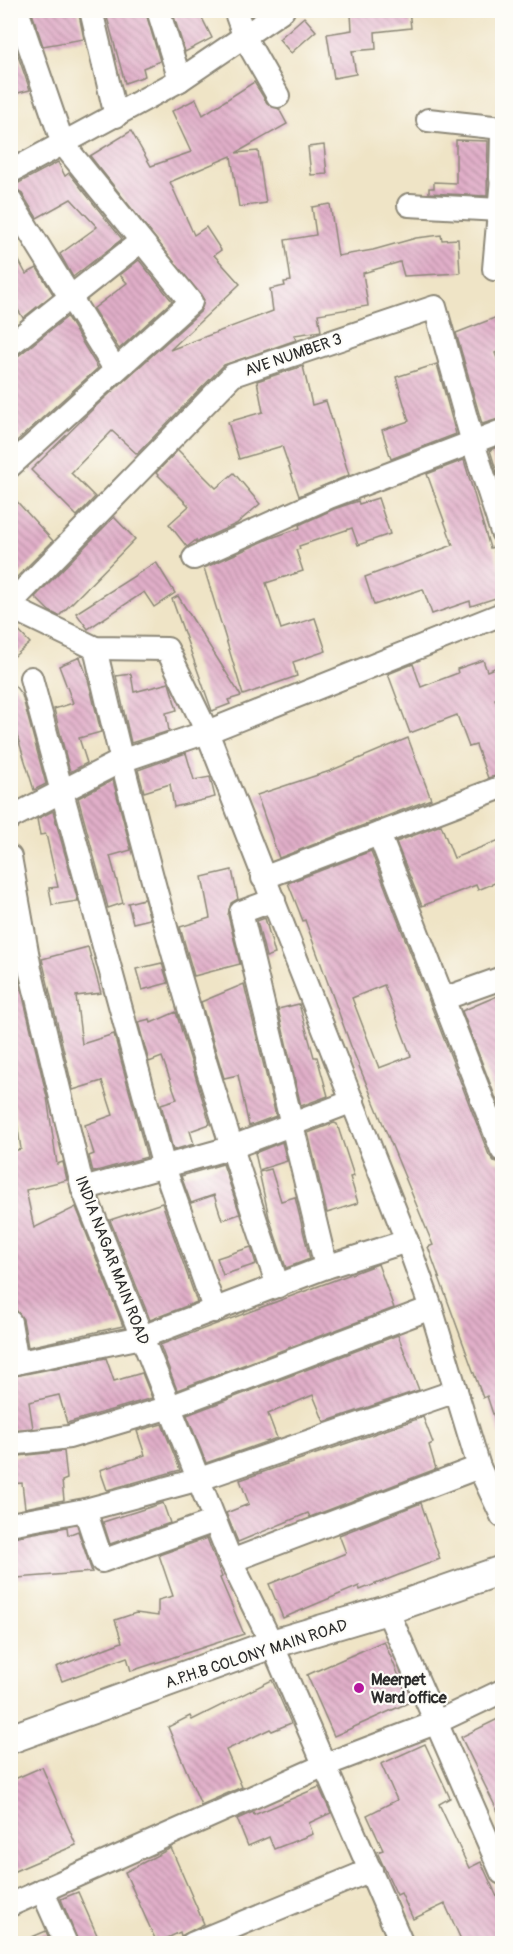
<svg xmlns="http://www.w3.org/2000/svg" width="513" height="1954" font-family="Pangolin,sans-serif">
<defs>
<pattern id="building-back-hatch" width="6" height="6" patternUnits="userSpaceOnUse" patternTransform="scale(1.5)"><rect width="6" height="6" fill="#e1afc9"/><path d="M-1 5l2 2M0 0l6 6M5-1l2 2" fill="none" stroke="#b78fa3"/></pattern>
</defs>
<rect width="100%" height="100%" fill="#fdfcf7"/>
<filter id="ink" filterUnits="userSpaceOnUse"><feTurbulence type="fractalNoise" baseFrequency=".0167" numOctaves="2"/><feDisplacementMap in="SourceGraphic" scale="12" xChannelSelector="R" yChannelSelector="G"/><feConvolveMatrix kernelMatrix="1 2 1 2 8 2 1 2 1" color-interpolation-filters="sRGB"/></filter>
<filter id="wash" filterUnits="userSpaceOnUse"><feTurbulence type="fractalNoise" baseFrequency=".008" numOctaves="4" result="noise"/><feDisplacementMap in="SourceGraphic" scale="24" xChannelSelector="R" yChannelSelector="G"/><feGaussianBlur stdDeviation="1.35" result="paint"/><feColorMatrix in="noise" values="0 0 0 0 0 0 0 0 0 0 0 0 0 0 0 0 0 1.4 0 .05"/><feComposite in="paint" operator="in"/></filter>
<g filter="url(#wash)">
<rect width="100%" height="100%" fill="#efe4c6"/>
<g id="blocks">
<g fill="url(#building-back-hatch)" fill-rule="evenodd">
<polygon points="31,10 78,10 84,39 43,46"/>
<polygon points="105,10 145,10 160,61 143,68 145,76 125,83"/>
<polygon points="172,10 198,10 212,38 185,52"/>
<polygon points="390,10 409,10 411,28 375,32 376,49 352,51 356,74 334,78 327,34 352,30 351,14"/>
<polygon points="304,17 316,31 291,53 279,39"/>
<polygon points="10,33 30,90 10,95"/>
<polygon points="254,82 267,103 279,109 287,124 236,153 258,151 266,203 239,207 231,156 170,182 194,235 206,227 221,250 214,255 240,284 170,350 273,311 270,289 285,286 284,282 291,281 285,240 316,235 312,207 330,204 338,256 373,250 416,238 441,235 442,240 458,239 460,273 404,276 400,262 363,273 368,306 318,314 321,331 294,335 296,340 224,365 137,454 112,431 71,473 95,497 77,516 31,470 96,406 200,312 204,300 90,156 131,131 151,166 191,152 172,111 196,99 203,115"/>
<polygon points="456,140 488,141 487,196 429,193 429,188 434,188 434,182 456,183"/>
<polygon points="324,145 327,174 311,175 308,147"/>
<polygon points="58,162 65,176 69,173 122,239 73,277 60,254 97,227 71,199 37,218 21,192 11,187"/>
<polygon points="10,244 26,274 37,268 53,294 23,318 10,297"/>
<polygon points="139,260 172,301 119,349 93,309 127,283 120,275"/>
<polygon points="502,315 502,350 495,353 502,372 502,418 482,424 456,333"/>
<polygon points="67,317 98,368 10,447 10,358 18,356"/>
<polygon points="437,364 456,434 391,459 382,430 409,421 396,377"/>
<polygon points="303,366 312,405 326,401 349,475 299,496 282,446 239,459 228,422 263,412 257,381"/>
<polygon points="502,445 502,482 500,483 490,450"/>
<polygon points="178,450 216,488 234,473 260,504 236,524 196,542 196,540 187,547 169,524 189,506 156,473"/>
<polygon points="464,460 490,548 493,547 502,576 502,596 471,606 470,601 432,614 423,589 374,605 365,577 453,545 427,474"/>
<polygon points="10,494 53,541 16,578 10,573"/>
<polygon points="378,498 390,534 358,545 352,528 299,546 300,549 296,550 303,571 266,583 281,629 315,618 326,651 293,662 297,676 243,695 204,568 271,538 300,528 299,525 334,509 358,501 359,504"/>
<polygon points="114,517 135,539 59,616 49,611 35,597"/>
<polygon points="156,562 175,593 154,607 144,592 88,629 76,613"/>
<polygon points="178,596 241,696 228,700 230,704 212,711 172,599"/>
<polygon points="10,622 30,643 10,660"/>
<polygon points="80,657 88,679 101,732 79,738 87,763 70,772 54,709 73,703 59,666"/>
<polygon points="483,660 487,671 502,665 502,696 495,699 502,719 502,774 488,778 476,745 469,747 457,715 410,733 388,674 413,664 421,687 458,673 457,669"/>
<polygon points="131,674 134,692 169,683 177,710 166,713 169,731 131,743 116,676"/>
<polygon points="10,680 22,695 46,784 34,790 10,713"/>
<polygon points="408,738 431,799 279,858 257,795 330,771"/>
<polygon points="186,753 194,780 210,777 215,797 174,807 170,784 144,792 138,770"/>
<polygon points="113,780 131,850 110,856 123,903 108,908 78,798"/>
<polygon points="53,811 78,901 52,905 49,888 58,887 46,834 40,835 37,819"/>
<polygon points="441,825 454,858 502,839 502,880 478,890 476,885 422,906 396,842"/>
<path d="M371,851L489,1155L494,1161L502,1163V1434L500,1435L487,1396L483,1398L428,1247L433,1245L352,1049L305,920L303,921L288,883ZM384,985L411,1056L379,1068L352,998Z"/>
<polygon points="232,870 238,899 231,903 228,915 240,964 194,976 180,927 210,918 202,877"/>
<polygon points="144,899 150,919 133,923 128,903"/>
<polygon points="265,918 275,954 266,957 257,921"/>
<polygon points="88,947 101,993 76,996 82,1044 114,1034 147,1157 93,1172 89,1156 94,1154 85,1125 113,1115 102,1081 73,1090 42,959"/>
<polygon points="10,963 15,963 47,1097 57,1164 63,1162 67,1180 26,1190 34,1228 76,1207 123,1326 28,1347 23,1319 16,1310 10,1279 10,1152 21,1149 14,1104 10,1105"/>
<polygon points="162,963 168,983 142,990 136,969"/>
<polygon points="244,984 276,1116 249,1126 238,1075 224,1078 201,1002"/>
<polygon points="502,994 502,1114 462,1011"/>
<polygon points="299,1004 314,1057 317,1057 328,1096 301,1106 278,1009"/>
<polygon points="176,1012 210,1124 190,1131 194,1144 173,1150 161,1104 177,1099 162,1057 149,1062 138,1022 150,1019 151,1023"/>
<polygon points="334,1123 337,1124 354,1176 350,1177 358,1203 327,1213 308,1133"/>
<polygon points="282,1142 287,1161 259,1170 255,1153"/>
<polygon points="223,1164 240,1214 222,1220 214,1195 191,1203 181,1176"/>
<polygon points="271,1169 281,1201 295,1197 310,1259 286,1268 269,1217 259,1172"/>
<polygon points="162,1203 197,1302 150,1320 110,1220"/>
<polygon points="251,1247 256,1264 223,1275 217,1258"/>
<polygon points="378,1264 394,1308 177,1390 160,1345"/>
<polygon points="398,1335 419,1390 324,1422 313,1395 268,1414 277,1438 206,1463 187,1415"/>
<polygon points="106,1358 114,1381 142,1373 152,1398 67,1423 59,1395 29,1402 33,1428 10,1430 10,1377"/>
<polygon points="423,1417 433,1443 429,1445 436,1469 310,1517 308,1513 238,1542 226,1513 249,1504 240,1480"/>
<polygon points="162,1424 180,1470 107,1490 100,1470 145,1455 137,1431"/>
<polygon points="64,1451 67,1479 62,1481 64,1500 25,1508 22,1483 10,1484 10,1457"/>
<polygon points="163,1503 170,1523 110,1544 103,1522"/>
<polygon points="421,1503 440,1559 360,1590 359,1586 283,1618 269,1584 346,1553 339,1535"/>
<polygon points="67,1527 68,1535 78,1531 92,1572 17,1578 13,1537"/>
<polygon points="207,1538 222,1577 220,1578 244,1634 131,1671 127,1657 62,1681 56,1667 122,1642 115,1620 136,1613 158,1616 158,1600 173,1596 159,1555"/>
<polygon points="384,1641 410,1702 334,1736 307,1675"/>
<polygon points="272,1680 291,1723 272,1731 270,1729 226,1750 242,1787 201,1805 168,1727 190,1716 192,1720"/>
<polygon points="502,1717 502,1820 461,1737"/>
<polygon points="425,1744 450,1798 439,1804 469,1868 481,1862 502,1908 502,1944 463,1944 445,1904 413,1919 401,1893 397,1895 377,1852 383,1850 367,1815 397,1800 381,1764"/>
<polygon points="42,1767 76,1845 10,1873 10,1781"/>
<polygon points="319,1787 331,1813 309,1823 313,1834 274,1849 269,1837 248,1846 237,1819 253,1812 254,1815"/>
<polygon points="171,1848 204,1924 181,1936 180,1932 157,1943 125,1872"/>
<polygon points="78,1892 101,1944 79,1944 61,1899"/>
<polygon points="46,1931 51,1944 18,1944 18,1943"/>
</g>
</g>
</g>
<g filter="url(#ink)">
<use href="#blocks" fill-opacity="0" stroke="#8d8878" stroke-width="1.5"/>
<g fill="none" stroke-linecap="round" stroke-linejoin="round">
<g stroke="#8d8878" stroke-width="26">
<g id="minor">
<polyline points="91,10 116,116"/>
<polyline points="158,10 180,80"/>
<polyline points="235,10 245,38 278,96"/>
<polyline points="428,120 502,128"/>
<polyline points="10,172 180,80 283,10"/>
<polyline points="501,178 502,134"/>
<polyline points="10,200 115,369"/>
<polyline points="409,205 499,210"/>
<polyline points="494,269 502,178"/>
<polyline points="10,345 141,241"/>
<polyline points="10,466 191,302 63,144 17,10"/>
<polyline points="194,558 329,497 502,431"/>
<polyline points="10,604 233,375 435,307 473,443 502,532"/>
<polyline points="10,607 95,648 167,649 207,732 407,1241 431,1308 479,1467 502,1516"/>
<path d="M95,648C144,864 206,1077 278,1286"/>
<polyline points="31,678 164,1167 215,1311"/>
<polyline points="10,818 121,761 207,732 502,614"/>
<polyline points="379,834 502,1150"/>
<polyline points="10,857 30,969 83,1189 231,1561 272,1644 402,1944"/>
<polyline points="263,878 502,787"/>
<polyline points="274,900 241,912 326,1267"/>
<polyline points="443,999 502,978"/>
<polyline points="83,1189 230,1148 353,1101"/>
<polyline points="10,1322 17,1363"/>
<polyline points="10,1364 142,1337 326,1267 407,1241"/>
<polyline points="10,1444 69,1437 170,1407 431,1308"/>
<polyline points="85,1510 102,1561 215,1521"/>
<polyline points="10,1524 85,1510 200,1479 456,1391"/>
<polyline points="231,1561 479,1467"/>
<polyline points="387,1610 502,1873"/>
<polyline points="42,1890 66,1944"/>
<polyline points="10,1905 325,1765 435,1723 502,1691"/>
<polyline points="192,1944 371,1870"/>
</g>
</g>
<g stroke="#8d8878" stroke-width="32">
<polyline id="tertiary" points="10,1739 272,1644 387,1610 502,1570"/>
</g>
<use href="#minor" stroke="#fff" stroke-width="22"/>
<use href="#tertiary" stroke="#fff" stroke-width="28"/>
</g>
</g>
<circle fill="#b5179e" stroke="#fdfcf7" stroke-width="2" cx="359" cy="1688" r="6"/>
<g text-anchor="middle" stroke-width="4.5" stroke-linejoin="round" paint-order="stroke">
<g font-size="16" fill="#2b2b2b" stroke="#fdfcf7">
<text transform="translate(293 354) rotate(-19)" y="6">AVE NUMBER 3</text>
<text transform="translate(113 1260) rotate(69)" y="6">INDIA NAGAR MAIN ROAD</text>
<text transform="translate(256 1653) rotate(-18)" y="6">A.P.H.B COLONY MAIN ROAD</text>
</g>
<g font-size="16" font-weight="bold" fill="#2b2b2b" stroke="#fdfcf7" text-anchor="start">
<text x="371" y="1685">Meerpet<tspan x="371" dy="18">Ward office</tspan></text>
</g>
</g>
<rect width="513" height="1954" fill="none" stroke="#fdfcf7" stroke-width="36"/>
</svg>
